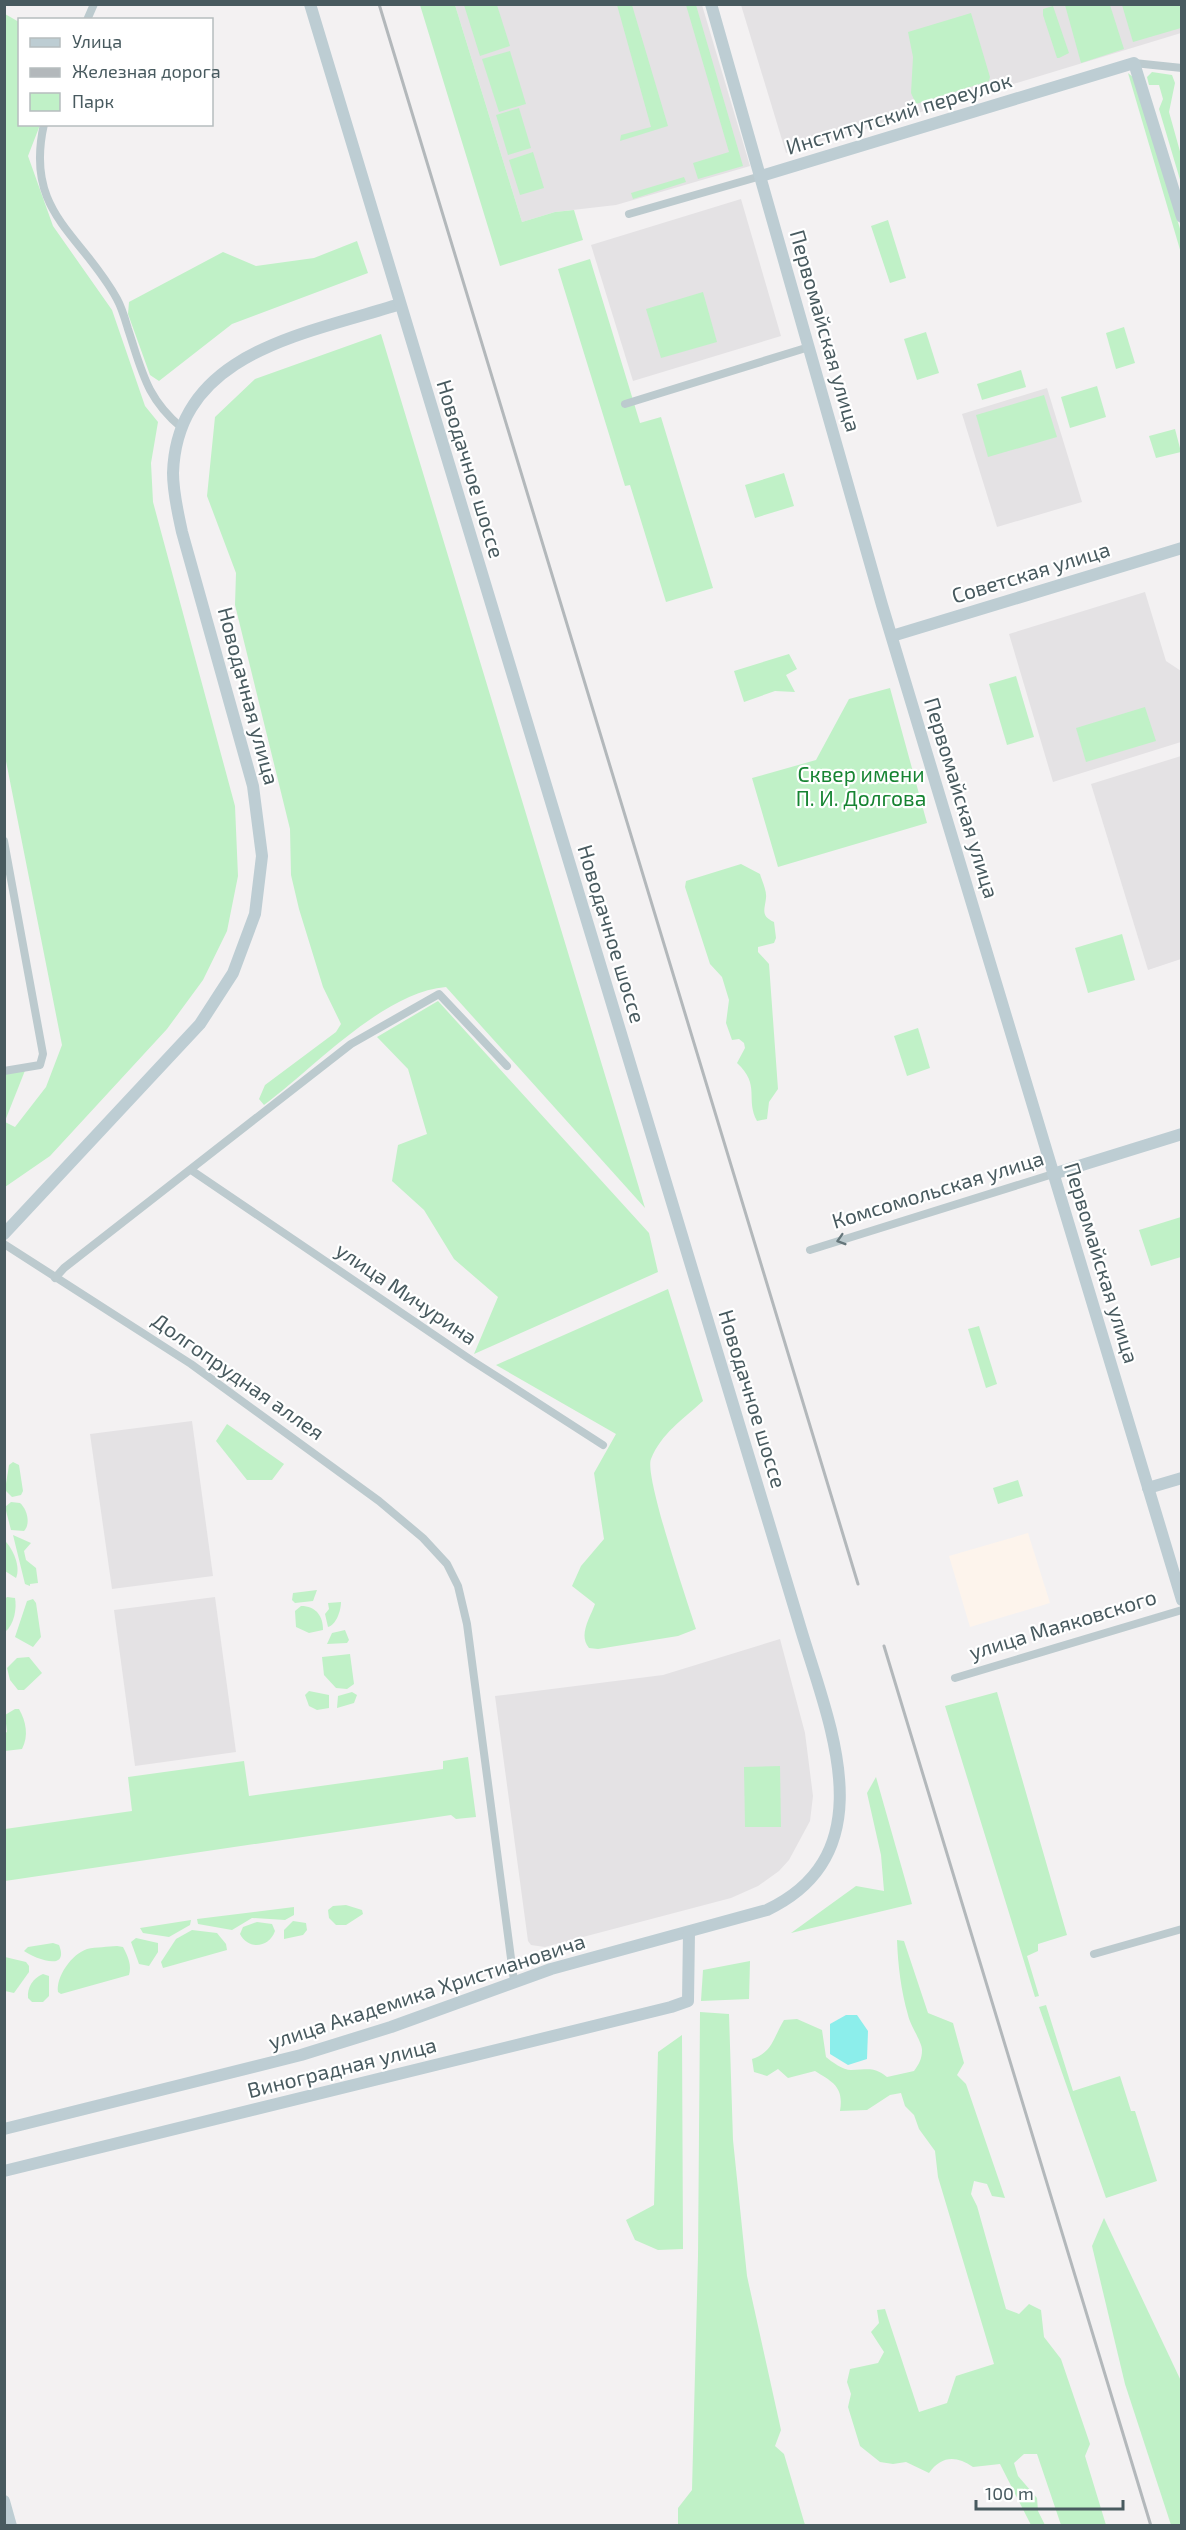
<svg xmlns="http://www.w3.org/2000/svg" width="1186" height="2530" font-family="'Exo 2',sans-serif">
<rect width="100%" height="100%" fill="#f3f1f2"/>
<polygon fill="#fdf4ec" points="1028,1533 1050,1603 970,1627 949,1556"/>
<g fill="#e4e2e4">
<polygon points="455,5 702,5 750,166 616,205 555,212 522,222"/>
<polygon points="741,5 1181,5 1181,33 786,153"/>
<polygon points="741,199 781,336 633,381 591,245"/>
<polygon points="1047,388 1082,502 997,527 962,414"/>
<polygon points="1145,592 1166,661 1181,671 1181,742 1053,782 1009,634"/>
<polygon points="1181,756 1181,959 1148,970 1091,784"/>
<polygon points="192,1421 213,1576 112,1589 90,1434"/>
<polygon points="215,1597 236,1752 135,1766 114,1610"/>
<polygon points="780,1639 805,1733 813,1796 810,1821 789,1860 779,1871 758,1886 731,1898 545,1947 531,1945 528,1941 495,1696 663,1675"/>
</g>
<g fill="#c0f1c7">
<polygon points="420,5 455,5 522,222 555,212 574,210 583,240 500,266"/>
<polygon points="464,5 497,5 510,46 480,56"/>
<polygon points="617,5 632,5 668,126 620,141 621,135 651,127"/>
<polygon points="686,5 696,5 743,166 698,179 693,163 729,152"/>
<polygon points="1065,5 1110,5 1124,49 1081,63"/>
<polygon points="1122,5 1181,5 1181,28 1133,42"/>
<polygon points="1053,6 1069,53 1059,58 1057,58 1043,15 1043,9"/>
<polygon points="971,13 990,77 989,81 916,104 911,93 913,57 908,32"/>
<polygon points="5,14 19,22 20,124 40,125 28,156 53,226 112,310 145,406 158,422 151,463 153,502 235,806 238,876 227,931 203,980 167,1029 50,1156 5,1187 5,1122 15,1127 46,1087 62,1045 5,756"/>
<polygon points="510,51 526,104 499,112 482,59"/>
<polygon points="1152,72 1172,75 1175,83 1169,112 1181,155 1181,183 1159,109 1163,99 1159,85 1149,85 1147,77"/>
<polygon points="1128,73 1134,78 1181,232 1181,253"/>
<polygon points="519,108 531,148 508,155 496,115"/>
<polygon points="533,152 544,188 520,195 509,160"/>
<polygon points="684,177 686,182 633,199 631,193"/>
<polygon points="888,220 906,278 890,283 871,226"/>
<polygon points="357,241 368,273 232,324 159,381 150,375 128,314 129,302 223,252 256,266 314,258"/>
<polygon points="590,259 640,423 661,417 713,588 666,602 630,485 625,486 558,269"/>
<polygon points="703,292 717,342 661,358 646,309"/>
<polygon points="1124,327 1135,363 1116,369 1106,333"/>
<polygon points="926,332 939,373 917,380 904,339"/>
<path d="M381,334L631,1161L645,1208L446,987C383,992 314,1068 264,1105L259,1099L265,1085L336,1032L341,1024L323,987L299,909L291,875L290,829L235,605L236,573L207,496L215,417L255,379Z"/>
<polygon points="1021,370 1026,387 982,400 977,384"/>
<polygon points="1097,386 1106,417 1070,428 1061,397"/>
<polygon points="1044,395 1057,437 988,457 976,415"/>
<polygon points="1175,429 1181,452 1156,458 1149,436"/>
<polygon points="784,473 794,506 755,518 745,485"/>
<polygon points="789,654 797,669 786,675 795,692 775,691 744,702 734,671"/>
<polygon points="1016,676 1034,737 1007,745 989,684"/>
<polygon points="890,688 927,823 778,867 752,778 816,760 849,699"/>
<polygon points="1145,707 1156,741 1086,762 1076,728"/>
<path d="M741,864L760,874C762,881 767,891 766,898C765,909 760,916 774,922L776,938L774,943L758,947V952L769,964L778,1089L769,1102L767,1119L757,1121C745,1099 761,1085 737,1063L745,1048L744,1043L739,1039L732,1040L726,1023L729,1000L722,977L710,964L685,887L686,881Z"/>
<polygon points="1122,934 1135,980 1088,993 1075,948"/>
<polygon points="438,1001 649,1233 658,1272 474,1354 498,1297 454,1259 424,1210 392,1181 398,1145 427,1134 408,1069 377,1037"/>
<polygon points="918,1028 930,1068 907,1076 894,1036"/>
<polygon points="26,1068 5,1121 5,1072"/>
<polygon points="1181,1217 1181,1257 1151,1266 1139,1230"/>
<path d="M668,1289L703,1401C683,1419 661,1434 651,1459C644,1476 688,1603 696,1629L678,1636L598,1649L589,1648C578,1635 590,1618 595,1604L572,1586L581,1566L604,1539L594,1473L616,1434L496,1365Z"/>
<polygon points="979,1326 997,1384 986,1388 968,1329"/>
<polygon points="227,1424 284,1464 272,1480 247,1480 216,1441"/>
<polygon points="13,1462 19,1465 23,1491 21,1495 12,1497 5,1490 9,1465"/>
<polygon points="1018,1480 1023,1496 998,1504 993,1488"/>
<path d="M11,1502L20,1503C27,1509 31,1524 24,1531L11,1530L5,1507Z"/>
<polygon points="13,1535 31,1543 24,1551 26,1560 36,1568 38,1583 30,1584 30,1586 25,1584"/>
<path d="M4,1540C13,1548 21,1567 16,1578L5,1571Z"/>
<polygon points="317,1590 313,1601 295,1603 292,1600 293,1593"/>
<path d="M7,1597L15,1598C17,1609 14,1625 5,1632V1599Z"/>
<polygon points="33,1599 36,1603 41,1637 33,1647 15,1637 27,1601"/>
<path d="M341,1602C341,1611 336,1625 328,1627L325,1614L329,1609L328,1603Z"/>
<path d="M301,1606C316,1606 323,1616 323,1630L309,1633L296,1627L295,1611Z"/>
<polygon points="345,1630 349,1640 347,1643 327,1644 332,1633"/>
<polygon points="350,1654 354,1684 347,1689 336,1688 324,1675 322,1657"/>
<polygon points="29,1657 42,1673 24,1690 18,1690 10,1680 7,1668 17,1658"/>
<polygon points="309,1691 329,1695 329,1708 317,1710 309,1706 305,1695"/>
<polygon points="352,1692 357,1695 354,1703 337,1708 338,1696"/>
<polygon points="997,1692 1067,1935 1038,1944 1038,1951 1027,1956 1039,1996 1035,1997 945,1706"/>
<path d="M15,1709H19C26,1721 29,1736 22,1749L5,1751V1733L7,1732L5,1715Z"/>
<polygon points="468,1757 476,1817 456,1819 451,1815 5,1881 5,1829 132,1811 128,1777 244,1761 249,1796 443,1769 443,1761"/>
<polygon points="780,1766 781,1827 745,1827 744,1767"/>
<polygon points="876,1777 912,1904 791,1933 856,1886 884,1891 881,1855 867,1793"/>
<polygon points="346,1905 362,1910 363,1914 346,1925 336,1925 329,1918 328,1910 333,1906"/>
<polygon points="294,1907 294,1915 285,1920 252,1918 232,1930 198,1924 197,1919"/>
<polygon points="191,1920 190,1925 169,1937 143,1933 140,1928"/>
<polygon points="293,1921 306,1923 307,1930 303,1935 284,1939 284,1930"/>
<path d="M257,1922L272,1924L275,1931C269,1948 248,1950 240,1934L243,1927Z"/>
<polygon points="192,1930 217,1933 226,1944 227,1950 163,1968 161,1962 176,1939"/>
<polygon points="136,1938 158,1943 158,1952 149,1966 139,1964 131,1942"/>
<path d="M897,1940L904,1941L928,2013L953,2023L964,2063L957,2075L966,2084L1005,2198L992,2196L987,2184L974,2181L971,2194L977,2206L1006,2309L1019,2314L1029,2304L1041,2310L1044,2337L1061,2359L1090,2444L1085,2456L1106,2525H1061L1037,2454H1024L1014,2463L1018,2476L1037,2498L1038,2511L1045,2525H1031L1000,2464L973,2467C956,2455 941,2456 929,2473L906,2462L893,2464L880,2462L860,2446L848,2407L851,2394L847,2382L850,2369L878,2363L884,2352L871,2332L879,2323L877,2310L885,2309L919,2412L947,2403L956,2376L994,2364L938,2177L935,2151L919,2129L914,2115L905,2106L901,2093L890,2095L867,2110L840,2111C844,2087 833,2082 815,2071L788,2078L778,2069L767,2076L754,2072L752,2059C773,2052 773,2038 784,2020L797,2019L822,2030L826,2057C832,2062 843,2070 851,2070C868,2070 873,2066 887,2077L914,2071C919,2064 922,2059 922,2050C922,2042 910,2025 908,2015C901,1990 898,1966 897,1940Z"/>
<path d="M53,1943L59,1945C70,1973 34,1958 24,1951L28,1947Z"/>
<path d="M117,1946L123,1947C128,1956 132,1966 129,1975L61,1994L58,1992C56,1976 72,1954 87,1949C96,1947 108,1947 117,1946Z"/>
<polygon points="5,1957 26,1962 29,1966 29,1972 14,1993 5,1991"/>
<polygon points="750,1961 749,1999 701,2001 703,1970"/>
<path d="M43,1974L49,1976V1996L43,2002H32L28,1998C27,1987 33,1978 43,1974Z"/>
<polygon points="1046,2005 1073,2091 1120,2076 1131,2111 1135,2111 1157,2181 1106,2198 1039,2007"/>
<polygon points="700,2012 729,2014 733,2140 747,2276 781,2430 775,2446 784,2454 805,2525 678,2525 678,2508 692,2490 698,2256"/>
<polygon points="682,2035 683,2249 658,2250 635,2240 626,2220 654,2205 658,2052"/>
<polygon points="1104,2218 1181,2381 1181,2525 1171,2525 1125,2384 1092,2246"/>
</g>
<polygon fill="#8ceeeb" points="846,2015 857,2015 868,2031 867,2059 848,2065 830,2054 830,2024"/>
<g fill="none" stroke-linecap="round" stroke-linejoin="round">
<g stroke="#bccace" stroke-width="8">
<polyline points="87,20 94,4"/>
<polyline points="1134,63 1182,68"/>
<path d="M44,124C24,213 81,233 117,299C122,308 125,319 128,329C142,371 146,398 182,428"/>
<polyline points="629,214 761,176"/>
<polyline points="625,404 809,347"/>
<polyline points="4,841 43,1054 40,1065 4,1071"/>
<polyline points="191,1170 471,1360 603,1445"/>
<polyline points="4,1244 191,1364 379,1501 423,1538 447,1564 458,1586 467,1624 514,1981"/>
<polyline points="810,1250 1053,1174"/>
<polyline points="55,1278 64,1268 351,1044 439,994 507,1066"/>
<polyline points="955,1678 1182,1610"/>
<polyline points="1094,1954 1182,1929"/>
</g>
<g stroke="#bdcdd3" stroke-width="12">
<polyline points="711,4 882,605 1182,1600"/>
<polyline points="761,176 1134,63 1182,217"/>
<polyline points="892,636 1182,548"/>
<polyline points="1053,1174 1182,1134"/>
<path d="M4,1234L200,1024L233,973L255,914L262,856L253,786L182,532C178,513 173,493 173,473C177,351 307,334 400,304"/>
<polyline points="1148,1488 1182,1478"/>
<path d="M4,2129L301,2055L391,2027L551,1969L767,1910C889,1852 827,1719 799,1623L310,4"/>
<polyline points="4,2171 671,2007 688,2001 689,1932"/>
<polyline points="4,2501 11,2526"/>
</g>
<g stroke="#b3b8bb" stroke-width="3">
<polyline points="379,4 858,1584"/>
<polyline points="884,1646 1151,2526"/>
</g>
</g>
<defs><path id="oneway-chevron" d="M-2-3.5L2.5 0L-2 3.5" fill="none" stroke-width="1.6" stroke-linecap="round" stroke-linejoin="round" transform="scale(1.5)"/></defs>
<use stroke="#65767b" href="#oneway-chevron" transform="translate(841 1240) rotate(163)"/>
<g text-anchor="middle" stroke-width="4.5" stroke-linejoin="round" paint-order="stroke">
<g font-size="21" fill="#485a5f" stroke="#fff">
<text transform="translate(899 114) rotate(-17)" y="7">Институтский переулок</text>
<text transform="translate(825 331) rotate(74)" y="7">Первомайская улица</text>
<text transform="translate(470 469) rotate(73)" y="7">Новодачное шоссе</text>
<text transform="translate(1031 573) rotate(-17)" y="7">Советская улица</text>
<text transform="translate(248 696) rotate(75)" y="7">Новодачная улица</text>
<text transform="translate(961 798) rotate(73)" y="7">Первомайская улица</text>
<text transform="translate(611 934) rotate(73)" y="7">Новодачное шоссе</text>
<text transform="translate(938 1190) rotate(-17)" y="7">Комсомольская улица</text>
<text transform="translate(1101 1263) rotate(73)" y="7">Первомайская улица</text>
<text transform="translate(406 1294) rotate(34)" y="7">улица Мичурина</text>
<text transform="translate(238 1377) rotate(35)" y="7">Долгопрудная аллея</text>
<text transform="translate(752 1399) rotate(73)" y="7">Новодачное шоссе</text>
<text transform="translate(1063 1625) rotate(-17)" y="7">улица Маяковского</text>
<text transform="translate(427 1992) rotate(-18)" y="7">улица Академика Христиановича</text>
<text transform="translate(342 2068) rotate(-14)" y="7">Виноградная улица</text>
</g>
<g font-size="21" fill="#168432" stroke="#fff">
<text x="861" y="782">Сквер имени<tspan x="861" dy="24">П. И. Долгова</tspan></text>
</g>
</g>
<rect width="1186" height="2530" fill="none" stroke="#485a5f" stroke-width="12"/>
<rect x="18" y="18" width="195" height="108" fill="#ffffff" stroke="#b6bdbf" stroke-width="1.5"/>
<rect x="30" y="38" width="30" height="9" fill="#bdcdd3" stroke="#b6bdbf" stroke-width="1.5"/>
<text x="72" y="48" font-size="18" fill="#485a5f">Улица</text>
<rect x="30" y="68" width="30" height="9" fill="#b3b8bb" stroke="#b6bdbf" stroke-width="1.5"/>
<text x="72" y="78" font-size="18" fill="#485a5f">Железная дорога</text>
<rect x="30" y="93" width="30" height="18" fill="#c0f1c7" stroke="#b6bdbf" stroke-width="1.5"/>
<text x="72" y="108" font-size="18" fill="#485a5f">Парк</text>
<path d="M976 2500v9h147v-9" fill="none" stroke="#485a5f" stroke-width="3"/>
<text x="985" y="2500" font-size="18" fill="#485a5f" stroke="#ffffff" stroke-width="4.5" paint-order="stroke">100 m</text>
</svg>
